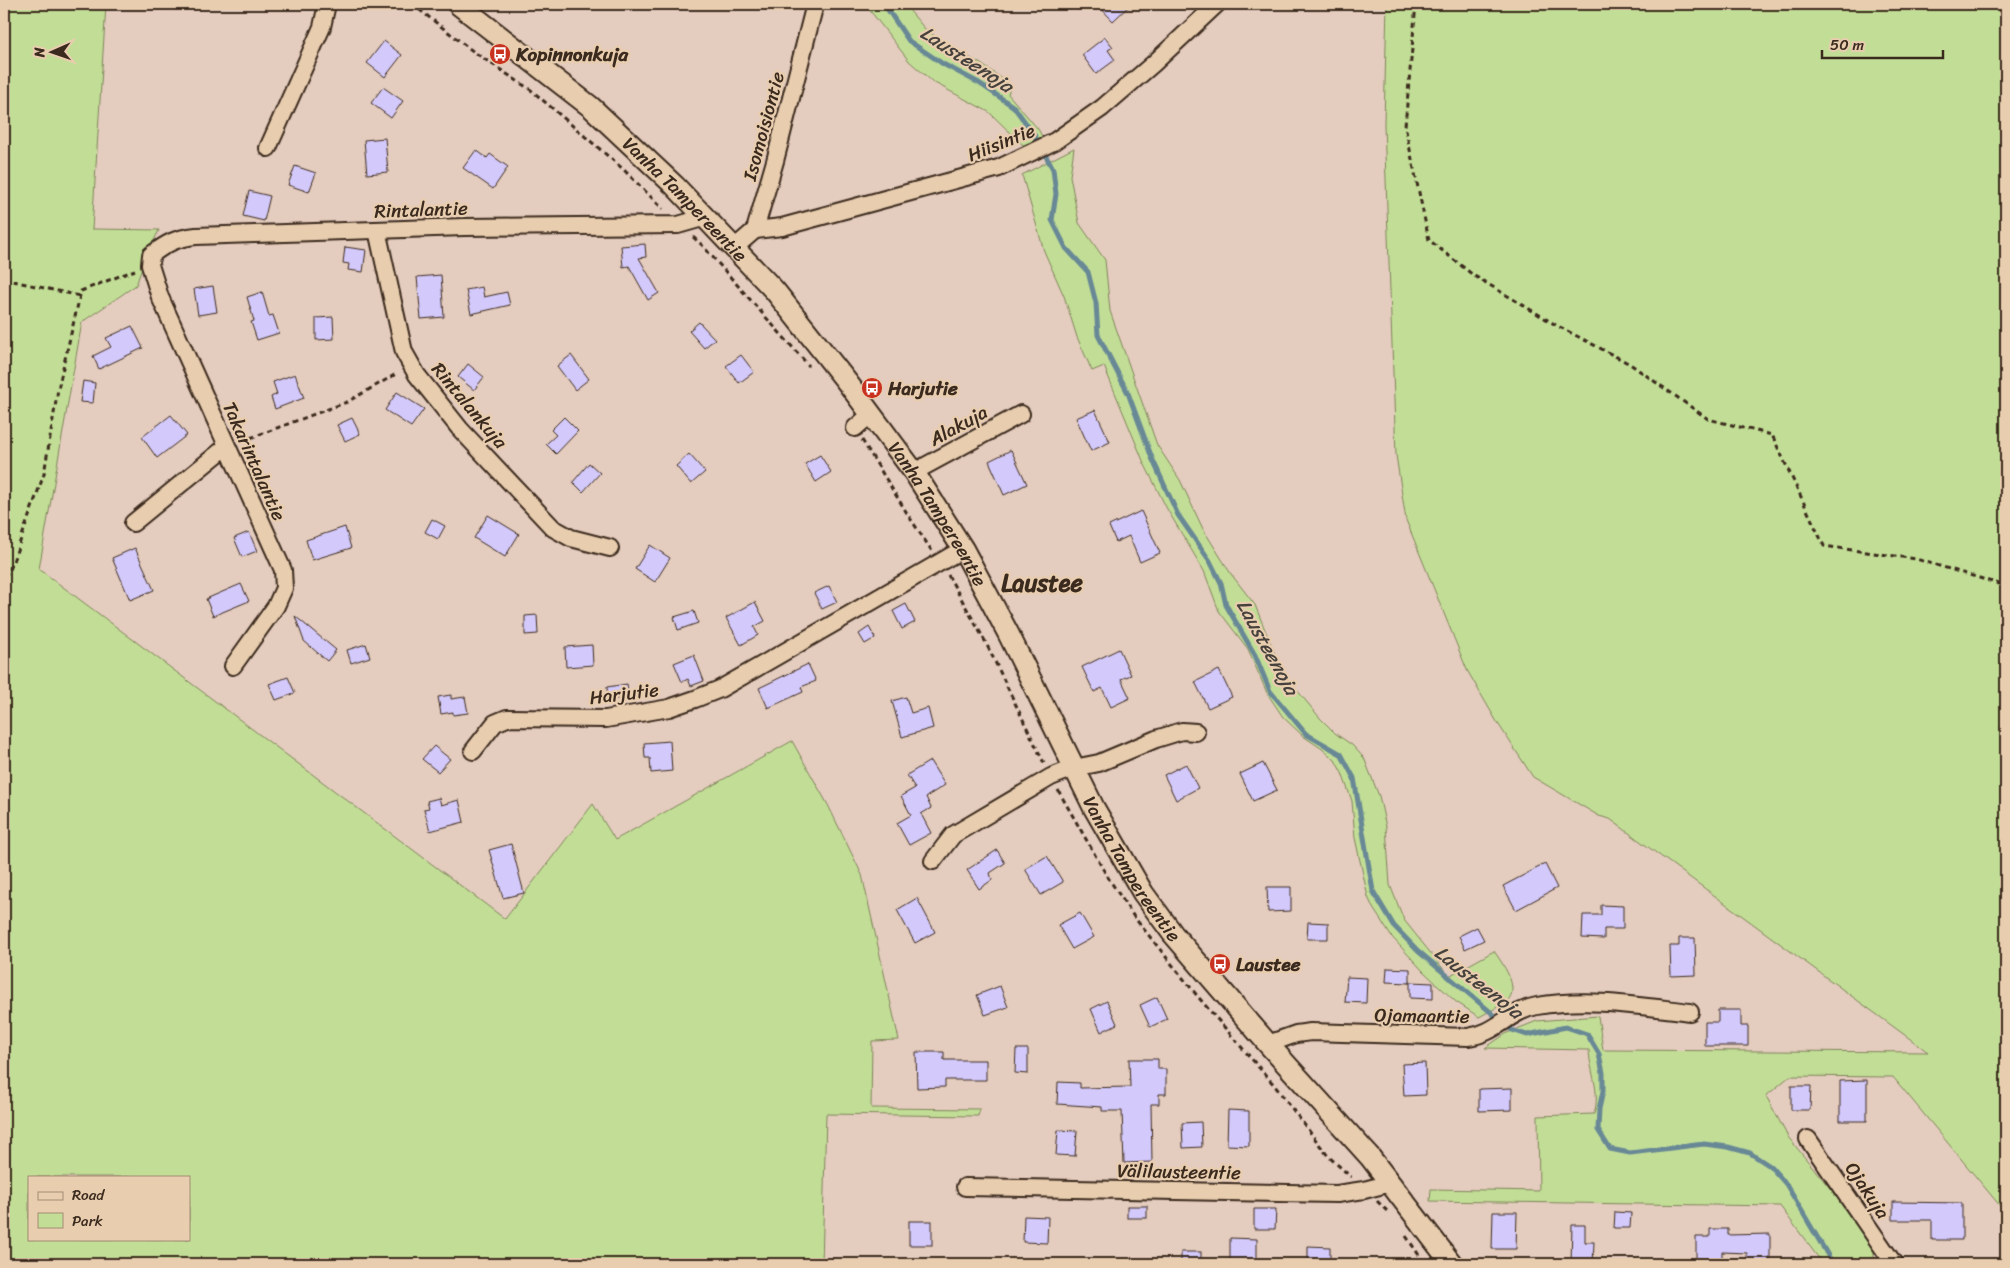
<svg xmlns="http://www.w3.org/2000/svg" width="2010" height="1268" font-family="Sriracha,sans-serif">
<rect width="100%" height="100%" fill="#e4ccbe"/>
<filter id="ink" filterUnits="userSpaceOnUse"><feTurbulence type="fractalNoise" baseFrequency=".02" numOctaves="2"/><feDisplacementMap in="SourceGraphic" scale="10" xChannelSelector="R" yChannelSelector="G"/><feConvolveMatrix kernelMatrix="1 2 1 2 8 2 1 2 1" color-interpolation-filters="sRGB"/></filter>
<g filter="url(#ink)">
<g fill="#c2de96" stroke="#7e845a" fill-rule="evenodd">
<path d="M4,4H106L92,229L159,230L146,257L136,285L82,322L39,569L505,919L593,804L615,840L792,741L828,805L862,875L899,1040L872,1041L871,1108L980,1109L978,1116L826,1114L822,1264H4ZM29,1177H189V1239H29Z"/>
<polygon points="865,4 904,4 925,29 950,47 981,64 1011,85 1008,94 1038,129 1043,138 1023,145 989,112 933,82 909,61"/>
<path d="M1387,4H2006V1213L1893,1077L1790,1076L1766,1096L1788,1137L1864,1230L1874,1247V1264H1823L1780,1206L1430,1201L1431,1189L1539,1191L1538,1116L1594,1114C1601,1092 1590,1072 1589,1050L1485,1048L1507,1033L1537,1021L1598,1016L1603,1050L1928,1052L1610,819L1599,816L1533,777L1497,722L1467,670L1406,520L1396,455L1384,124Z"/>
<path d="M1074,148L1070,176L1079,223L1105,260L1110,311L1157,445L1180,480L1203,529L1231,574L1255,605L1282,672L1320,718L1336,734L1352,745L1364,758L1379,796L1386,827L1390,885L1404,920L1449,976L1494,951C1502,963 1521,988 1507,1001C1499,1007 1488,1012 1479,1017L1455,1001L1423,971L1391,936L1373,908L1368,897L1355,838L1352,801L1342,773L1335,760L1321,748L1303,736L1283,717L1267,693L1248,649L1219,611L1204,571L1167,509L1144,463L1104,366L1092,371L1077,337L1064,296L1044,251L1022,175Z"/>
</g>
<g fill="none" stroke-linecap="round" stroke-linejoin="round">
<polyline stroke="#678896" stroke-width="5" points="884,4 909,41 943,64 979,83 1014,107 1033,133 1053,169 1056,194 1052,220 1066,248 1088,272 1096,303 1098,335 1128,393 1152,458 1178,515 1210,561 1221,583 1226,605 1255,655 1270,691 1306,734 1341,754 1354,778 1373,891 1394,926 1418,951 1512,1030 1527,1035 1566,1027 1587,1034 1599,1054 1603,1073 1603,1091 1599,1109 1598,1130 1610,1149 1630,1153 1704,1144 1728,1147 1750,1153 1770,1166 1786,1184 1833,1264"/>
</g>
<g fill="#d3c9fb" stroke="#3b2a1e">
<polygon points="1097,4 1131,4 1113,21"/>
<polygon points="1105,37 1113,47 1108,50 1115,60 1096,74 1082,55"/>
<polygon points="384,41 402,55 385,77 367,63"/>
<polygon points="383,87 403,101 391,118 371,103"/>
<polygon points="385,138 388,172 367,174 364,140"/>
<polygon points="476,150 487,158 490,154 508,167 493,189 463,168"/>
<polygon points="295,166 316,173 309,192 288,185"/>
<polygon points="249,191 270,196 264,221 243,216"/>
<polygon points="645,244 646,257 639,258 659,293 648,300 629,266 623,267 621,246"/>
<polygon points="345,247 366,250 363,272 348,270 349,264 343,263"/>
<polygon points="441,275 444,317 421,319 417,277"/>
<polygon points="213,286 217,312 198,315 194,289"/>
<polygon points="482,287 484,297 507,292 510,305 471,314 466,290"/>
<polygon points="262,292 269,316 273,315 279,333 257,340 251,322 254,321 247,297"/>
<polygon points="333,317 334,339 316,340 316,318"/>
<polygon points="699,322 715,339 704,348 689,331"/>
<polygon points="132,326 143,348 99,369 93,356 111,347 106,338"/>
<polygon points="571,355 589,379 575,390 557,366"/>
<polygon points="741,355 754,372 739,383 726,366"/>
<polygon points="468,364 484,377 474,390 458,377"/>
<polygon points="295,374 304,398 275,409 271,397 277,394 273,382"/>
<polygon points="83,381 95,383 93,403 80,402"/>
<polygon points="397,392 424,409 411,427 385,410"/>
<polygon points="1095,410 1110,442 1091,451 1076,418"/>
<polygon points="171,415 187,435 157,458 142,437"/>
<polygon points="564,417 578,431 556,454 546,444 556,435 551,430"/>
<polygon points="352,418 360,434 345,441 337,425"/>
<polygon points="1011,450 1027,484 1004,495 989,461"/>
<polygon points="689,454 705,472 691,484 676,466"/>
<polygon points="820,455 831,472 816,482 805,464"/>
<polygon points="589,463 600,473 583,492 573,482"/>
<polygon points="1141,511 1160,553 1140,562 1129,536 1116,542 1109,526"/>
<polygon points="488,515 519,534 505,557 474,538"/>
<polygon points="432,519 445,526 438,539 425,532"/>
<polygon points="345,527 351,548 312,560 306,540"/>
<polygon points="249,532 257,551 242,557 234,538"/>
<polygon points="650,545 670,558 655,582 635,569"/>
<polygon points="135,548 154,590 130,600 112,558"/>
<polygon points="241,584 249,601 213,616 206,599"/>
<polygon points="829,586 837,602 822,609 814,593"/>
<polygon points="755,602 765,621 754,627 758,635 741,645 726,618"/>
<polygon points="906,604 915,622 902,629 893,611"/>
<polygon points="694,611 698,623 678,630 674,617"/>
<polygon points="537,615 538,634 525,635 525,616"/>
<polygon points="295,616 336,650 327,661 304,641"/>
<polygon points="869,627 875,638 865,644 859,634"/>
<polygon points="366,644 370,657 351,663 347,650"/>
<polygon points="592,645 593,665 566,667 565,647"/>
<polygon points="1119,649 1131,675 1121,679 1130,698 1111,707 1102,688 1094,692 1082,667"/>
<polygon points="694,655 704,681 691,686 688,679 682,682 674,663"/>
<polygon points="808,664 816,681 801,687 803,692 768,708 759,688"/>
<polygon points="1219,670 1232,697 1208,708 1195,682"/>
<polygon points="288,677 295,693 276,700 269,684"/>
<polygon points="627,684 629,697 608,700 607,687"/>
<polygon points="451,695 451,699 465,697 468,713 453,715 453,712 441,714 438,697"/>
<polygon points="906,697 911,713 928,708 933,728 902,737 892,701"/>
<polygon points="670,741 672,771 651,773 650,758 645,758 644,743"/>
<polygon points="434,746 450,759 438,772 422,759"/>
<polygon points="930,761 945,785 926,797 931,808 921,814 931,833 909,845 897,823 911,815 901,796 915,788 907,775"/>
<polygon points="1263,763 1277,790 1253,801 1240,774"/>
<polygon points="1186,764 1198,788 1176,800 1164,775"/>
<polygon points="439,798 441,805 459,800 464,822 430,831 424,809 429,808 427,801"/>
<polygon points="511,844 524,893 503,898 489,850"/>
<polygon points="997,850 1005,863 990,873 992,880 979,889 967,870"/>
<polygon points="1047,856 1063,882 1041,895 1025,869"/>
<polygon points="1545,864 1557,888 1516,910 1503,886"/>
<polygon points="1267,887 1291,887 1291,911 1268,912"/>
<polygon points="917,898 935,932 915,943 897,910"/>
<polygon points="1601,905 1623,906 1623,929 1604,929 1604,939 1582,938 1583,915 1601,915"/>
<polygon points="1080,913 1094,937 1072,949 1058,925"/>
<polygon points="1308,922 1328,923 1328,939 1307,939"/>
<polygon points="1477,927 1484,940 1465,949 1459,936"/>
<polygon points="1679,938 1695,938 1696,975 1671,976 1670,946 1679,946"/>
<polygon points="1387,968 1410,969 1410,983 1386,982"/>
<polygon points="1347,977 1367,978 1366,1003 1345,1002"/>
<polygon points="1410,982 1433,983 1433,999 1410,998"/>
<polygon points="1000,986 1008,1007 985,1015 977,995"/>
<polygon points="1157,997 1167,1019 1150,1027 1140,1005"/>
<polygon points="1107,1001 1117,1024 1101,1032 1091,1009"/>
<polygon points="1718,1010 1741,1010 1741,1026 1748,1026 1748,1046 1705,1046 1705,1022 1718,1022"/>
<polygon points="1016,1049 1028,1049 1028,1074 1015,1073"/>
<polygon points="916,1052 944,1052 944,1060 986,1060 986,1080 945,1080 945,1087 917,1088"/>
<polygon points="1129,1059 1158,1059 1158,1069 1166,1069 1166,1094 1159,1094 1159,1104 1151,1104 1152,1162 1124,1163 1122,1111 1102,1111 1102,1107 1057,1104 1058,1082 1080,1083 1080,1088 1130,1087"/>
<polygon points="1425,1063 1426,1095 1404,1096 1402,1064"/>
<polygon points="1867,1080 1867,1121 1840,1121 1840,1081"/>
<polygon points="1791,1086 1811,1086 1810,1110 1791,1110"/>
<polygon points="1512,1088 1512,1110 1479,1111 1479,1089"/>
<polygon points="1228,1110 1249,1111 1249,1146 1227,1145"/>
<polygon points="1201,1122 1202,1147 1183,1148 1182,1123"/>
<polygon points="1058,1130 1077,1131 1075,1156 1056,1155"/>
<polygon points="1893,1202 1962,1203 1962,1240 1932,1240 1932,1220 1893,1220"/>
<rect x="1127" y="1206" width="20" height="12"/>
<polygon points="1254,1209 1276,1209 1275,1229 1254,1229"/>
<polygon points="1493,1212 1517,1212 1516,1249 1492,1249"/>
<polygon points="1615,1212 1631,1213 1630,1228 1614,1228"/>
<polygon points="1024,1216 1048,1217 1047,1243 1023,1242"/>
<rect x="909" y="1221" width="23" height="24"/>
<polygon points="1572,1225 1585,1225 1585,1242 1594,1242 1593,1264 1571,1264"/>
<polygon points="1710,1229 1728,1229 1728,1235 1770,1234 1770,1264 1747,1264 1747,1253 1722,1252 1722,1264 1696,1263 1696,1237 1710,1237"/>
<polygon points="1230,1238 1257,1239 1257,1264 1230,1264"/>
<polygon points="1308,1246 1330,1247 1330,1264 1308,1264"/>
<rect x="1181" y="1252" width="20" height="12"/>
</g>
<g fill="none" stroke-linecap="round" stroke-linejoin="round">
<g stroke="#3b2a1e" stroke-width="20">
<g id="minor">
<polyline points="268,148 322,27 327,4"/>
<polyline points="377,230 404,352 417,375 460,429 553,528 571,538 610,548"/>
<polyline points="755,230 782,227 999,168 1055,141 1102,108 1153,64 1217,4"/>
<polyline points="733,249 755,230 775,161 815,4"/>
<polyline points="855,428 871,414"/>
<polyline points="914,472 1021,414"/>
<polyline points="133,523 226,447"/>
<path d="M233,666L276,606L284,588L283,570L160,297L150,265L151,255C167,243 176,238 196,236L464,227L678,225L706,217"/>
<polyline points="473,751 495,723 507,718 606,719 669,708 695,699 720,689 963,549"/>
<polyline points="933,861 953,835 1051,777 1074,768 1099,763 1156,739 1182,731 1196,732"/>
<path d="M1268,1044L1296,1034L1311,1032L1468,1037C1496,1034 1509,1011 1537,1006C1588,997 1639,1006 1690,1012"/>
<polyline points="1808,1139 1894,1264"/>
<polyline points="965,1187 1337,1194 1364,1190 1391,1183"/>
</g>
</g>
<g stroke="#3b2a1e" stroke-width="24">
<g id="major">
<path id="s1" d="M458,4L591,107L675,186L775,291L847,382L914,472L963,549L1008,633L1094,808L1143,893L1173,934L1268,1044L1370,1157L1452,1264"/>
</g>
</g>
<g stroke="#3b2a1e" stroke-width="3" stroke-dasharray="5 4" stroke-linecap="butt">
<polyline points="412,4 474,52 531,90 623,169 663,209"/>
<polyline points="1416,4 1405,126 1429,240 1473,275 1556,325 1630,364 1708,419 1772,435 1824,546 1916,559 2006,586"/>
<polyline points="693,237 702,245 809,366"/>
<polyline points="4,279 80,296"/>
<polyline points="862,440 910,518 932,551"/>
<polyline points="242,441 347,402 398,373"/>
<polyline points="948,575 985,641 1044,763"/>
<polyline points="4,576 10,570 44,474 58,389 81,291 135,270"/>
<polyline points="1058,790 1107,876 1134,917 1199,998 1275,1086 1328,1156 1351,1177"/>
<polyline points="1377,1201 1387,1211"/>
<polyline points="1406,1236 1425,1264"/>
</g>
<use href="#minor" stroke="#e8cdaf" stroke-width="16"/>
<use href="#major" stroke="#e8cdaf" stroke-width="20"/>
</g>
</g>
<defs>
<g id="bus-disc" transform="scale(1.125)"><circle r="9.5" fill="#c8321e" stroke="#e8cdaf"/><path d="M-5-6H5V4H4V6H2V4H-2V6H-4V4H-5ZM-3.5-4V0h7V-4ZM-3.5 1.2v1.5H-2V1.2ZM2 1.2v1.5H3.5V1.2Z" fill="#fff"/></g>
</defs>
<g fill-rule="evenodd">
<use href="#bus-disc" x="500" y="54"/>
<use href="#bus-disc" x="872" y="388"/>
<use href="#bus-disc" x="1220" y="964"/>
</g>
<g text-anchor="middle" stroke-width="4.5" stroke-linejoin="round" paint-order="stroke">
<g font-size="19" font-weight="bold" fill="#3b2a1e" stroke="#e8cdaf" text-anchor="start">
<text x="516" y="61">Kopinnonkuja</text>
<text x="888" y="395">Harjutie</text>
<text x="1236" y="971">Laustee</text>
</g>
<g font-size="19" fill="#3b2a1e" stroke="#e8cdaf">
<text transform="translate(763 126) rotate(-75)" y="7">Isomoisiontie</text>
<text transform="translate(1001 142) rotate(-22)" y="7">Hiisintie</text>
<text dy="7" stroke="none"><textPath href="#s1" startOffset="300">Vanha Tampereentie</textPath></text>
<text transform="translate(421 209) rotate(-2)" y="7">Rintalantie</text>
<text transform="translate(470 405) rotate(50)" y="7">Rintalankuja</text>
<text transform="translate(958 425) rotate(-29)" y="7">Alakuja</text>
<text transform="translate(255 461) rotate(66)" y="7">Takarintalantie</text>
<text dy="7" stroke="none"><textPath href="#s1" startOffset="705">Vanha Tampereentie</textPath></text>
<text transform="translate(624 693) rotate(-7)" y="7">Harjutie</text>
<text dy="7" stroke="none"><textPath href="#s1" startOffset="1110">Vanha Tampereentie</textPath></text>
<text transform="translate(1422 1015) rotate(1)" y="7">Ojamaantie</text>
<text transform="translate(1179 1171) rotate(1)" y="7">Välilausteentie</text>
<text transform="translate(1868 1190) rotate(56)" y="7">Ojakuja</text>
</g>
<g font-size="20" font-style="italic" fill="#46413c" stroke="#e8cdaf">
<text transform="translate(967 59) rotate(33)" y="7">Lausteenoja</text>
<text transform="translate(1268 647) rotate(61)" y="7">Lausteenoja</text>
<text transform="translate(1479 982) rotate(38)" y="7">Lausteenoja</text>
</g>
<g font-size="24" font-weight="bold" fill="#3b2a1e" stroke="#e8cdaf">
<text x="1042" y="591">Laustee</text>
</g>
</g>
<rect width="2010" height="1268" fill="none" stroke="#e8cdaf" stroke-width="20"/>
<rect x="10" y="10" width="1990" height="1248" fill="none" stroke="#3b2a1e" stroke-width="2" filter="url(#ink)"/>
<rect x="28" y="1176" width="162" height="65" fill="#e8cdaf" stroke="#a38c75"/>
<rect x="38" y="1192" width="25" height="8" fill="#e8cdaf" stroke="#a38c75"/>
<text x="72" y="1200" font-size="15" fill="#3b2a1e">Road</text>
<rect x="38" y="1213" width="25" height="15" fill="#c2de96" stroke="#a38c75"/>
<text x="72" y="1226" font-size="15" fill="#3b2a1e">Park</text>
<g transform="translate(52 52) rotate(268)" stroke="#e8cdaf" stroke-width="4" paint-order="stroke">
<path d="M0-4L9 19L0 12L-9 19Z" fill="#3b2a1e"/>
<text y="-8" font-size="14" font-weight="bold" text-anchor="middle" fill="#3b2a1e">N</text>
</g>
<path d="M1822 50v8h121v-8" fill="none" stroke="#3b2a1e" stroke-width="2.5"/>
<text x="1830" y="50" font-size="15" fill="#3b2a1e" stroke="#e8cdaf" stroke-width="4" paint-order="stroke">50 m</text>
</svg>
